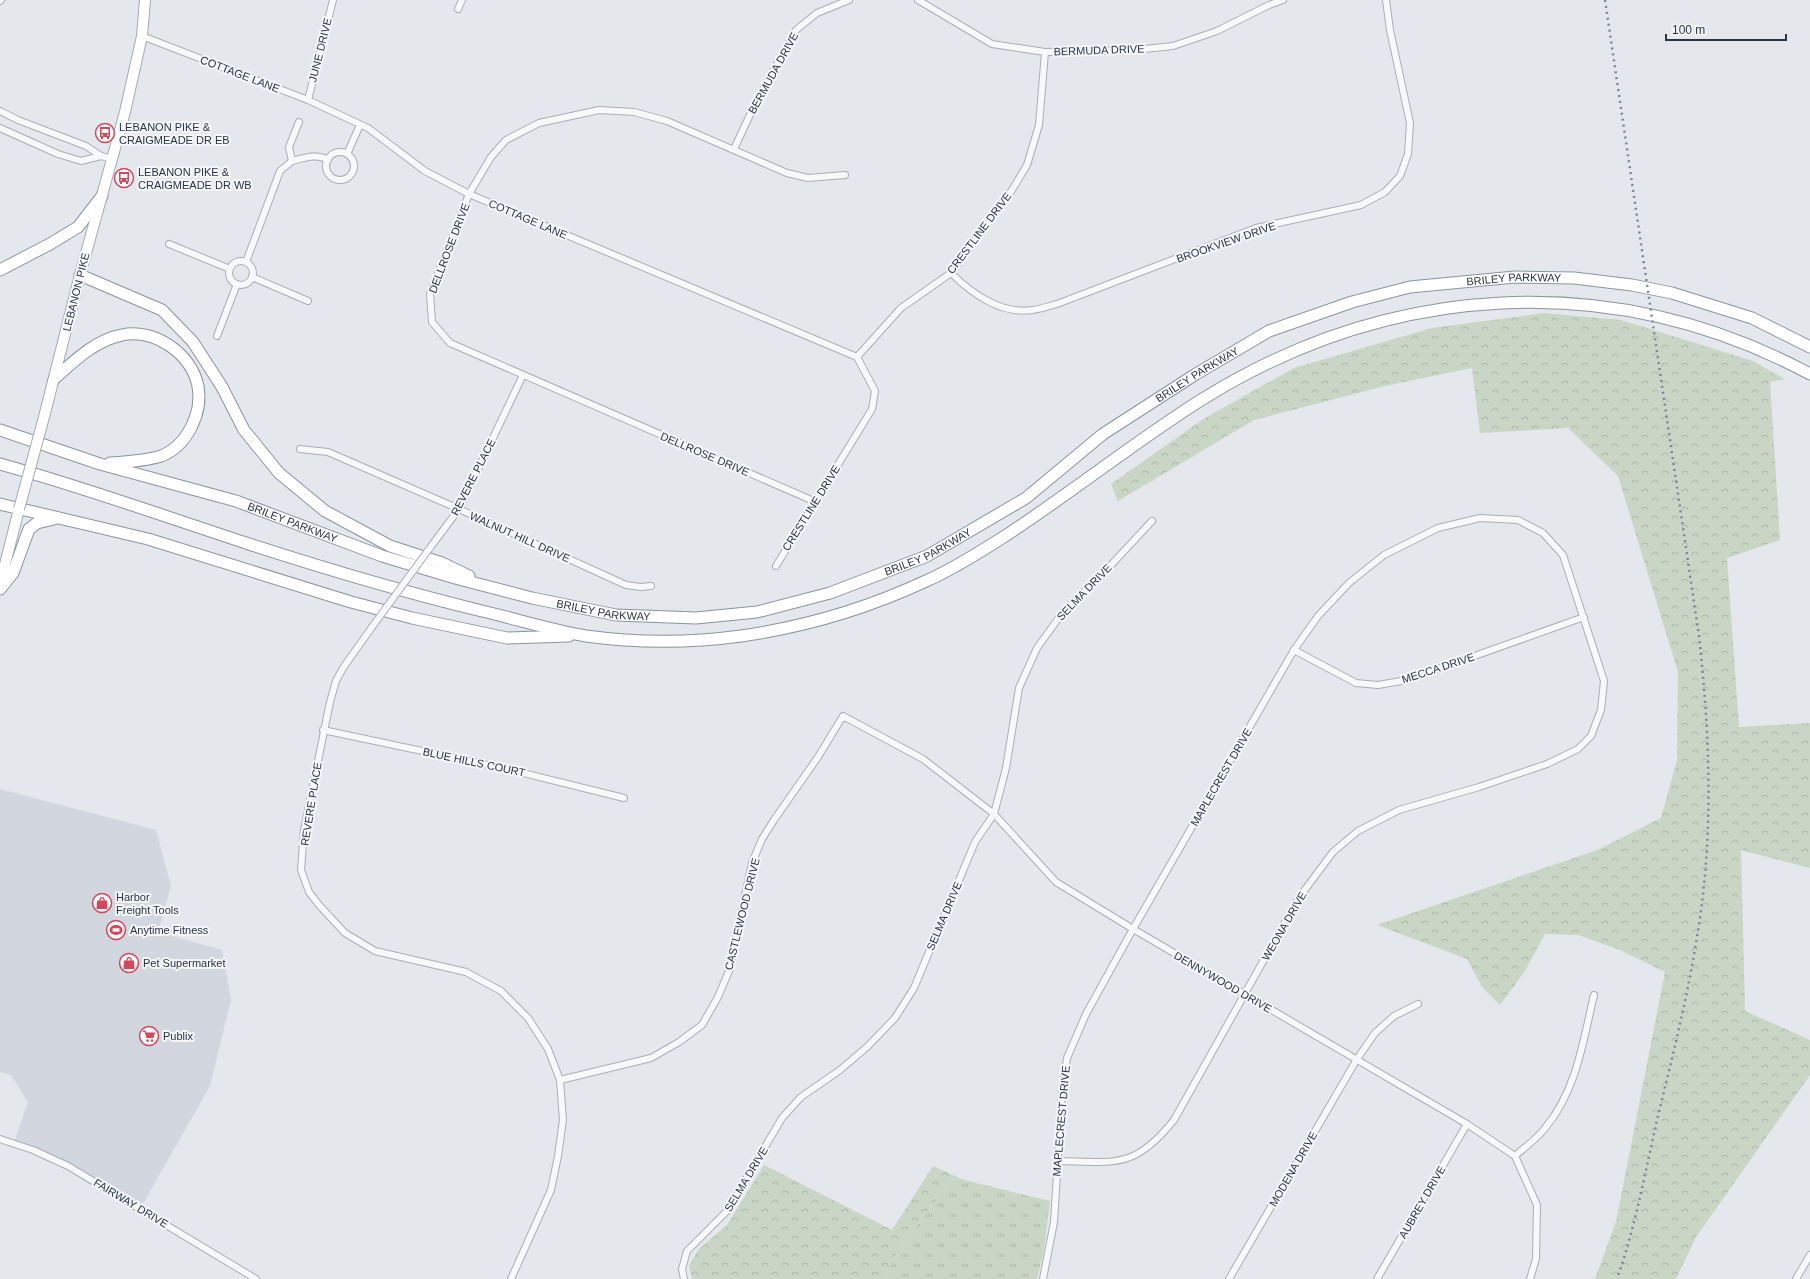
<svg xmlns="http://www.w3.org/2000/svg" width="1810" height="1279" font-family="Arial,sans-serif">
<defs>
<pattern id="grass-tufts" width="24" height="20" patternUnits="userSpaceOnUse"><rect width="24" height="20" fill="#c9d6c5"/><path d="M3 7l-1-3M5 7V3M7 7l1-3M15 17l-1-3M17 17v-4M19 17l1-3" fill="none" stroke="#adb8ab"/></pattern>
<pattern id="forest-crowns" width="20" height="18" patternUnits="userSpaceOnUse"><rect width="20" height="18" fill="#c9d6c5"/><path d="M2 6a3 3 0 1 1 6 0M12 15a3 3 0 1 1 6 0" fill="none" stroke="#adb8ab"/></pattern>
</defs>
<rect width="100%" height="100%" fill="#e4e7ec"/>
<polygon fill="#d2d6de" points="0,789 156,830 171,886 158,932 222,950 231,1000 210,1086 140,1209 68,1166 14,1143 28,1102 11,1075 0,1072"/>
<polygon fill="url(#grass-tufts)" points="955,1176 964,1180 1050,1201 1044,1250 1037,1279 884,1279 897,1251"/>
<g fill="url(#forest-crowns)">
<polygon points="1544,313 1621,320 1753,361 1785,379 1770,382 1780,540 1727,558 1739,727 1810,723 1810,868 1741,850 1745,1011 1810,1040 1810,1075 1696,1237 1676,1279 1595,1279 1616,1222 1665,972 1620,950 1578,935 1545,934 1525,971 1500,1005 1482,987 1467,959 1377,925 1597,850 1661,818 1677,760 1678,672 1618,476 1568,428 1480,433 1472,368 1385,386 1254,420 1118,501 1111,484 1205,418 1294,368 1432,328"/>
<polygon points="764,1165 892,1230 933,1166 955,1176 897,1251 884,1279 692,1279 689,1265 699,1249 727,1225"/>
</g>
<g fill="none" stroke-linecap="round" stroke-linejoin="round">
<g stroke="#a9aeb7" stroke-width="8">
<g id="street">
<polyline points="918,0 992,44 1045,52 1135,50 1173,46 1217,31 1269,5 1283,0"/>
<polyline points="0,1 1,0"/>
<polyline points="458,9 462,0"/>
<polyline points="142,36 308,100 368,128 425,171 469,194 857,357"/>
<polyline points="308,100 333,0"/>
<polyline points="0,111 18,120 86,146 101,156 112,159"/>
<polyline points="0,128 58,154 81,161 101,156"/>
<polyline points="734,149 755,104 796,30 817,13 849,0"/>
<circle cx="340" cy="166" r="14"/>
<polyline points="347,154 360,125"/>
<path d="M292,161C304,158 317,153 328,160"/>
<polyline points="169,244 230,269"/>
<circle cx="241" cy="273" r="12"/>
<polyline points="246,262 280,171 292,161 289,147 299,122"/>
<path d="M951,273C972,294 1002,315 1033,310C1041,309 1049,306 1057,304L1256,228L1361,205L1385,192L1400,176L1408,154L1410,123L1390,30L1386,0"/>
<polyline points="252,277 308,301"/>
<polyline points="217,336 237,284"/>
<polyline points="300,449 328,452 459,509 626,585 641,587 651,586"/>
<polyline points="816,502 450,343 432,322 430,294 469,194 491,157 506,140 539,123 599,110 634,112 667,121 787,173 808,178 845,175"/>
<polyline points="432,545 459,509 523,375"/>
<polyline points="776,566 872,409 875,391 857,357 901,308 951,273 1012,190 1027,165 1039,125 1045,52"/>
<polyline points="372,627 343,668 336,681 330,702 304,830 301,870 309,892 319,905 345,933 375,951 466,972 501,991 528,1018 548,1049 560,1080 563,1120 558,1156 551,1190 511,1279"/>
<polyline points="1294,650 1356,683 1378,685 1407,680 1584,617"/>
<polyline points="323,730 507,769 624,798"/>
<polyline points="560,1080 651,1058 679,1042 702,1025 718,997 729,971 752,863 762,839 774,820 818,757 843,716 923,759 994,814 1056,882 1133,929 1467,1124 1515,1156 1537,1205 1536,1259 1530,1279"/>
<polyline points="0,1139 33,1150 68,1166 256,1279"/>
<path d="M1515,1156C1525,1147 1538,1138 1546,1127C1577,1089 1583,1041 1594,995"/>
<polyline points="684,1279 682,1269 687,1251 727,1211 782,1118 801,1097 840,1070 867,1047 895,1018 914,988 975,842 994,814 1006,768 1019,688 1037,648 1063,612 1098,579 1152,521"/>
<path d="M1043,1279L1054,1222L1062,1094L1067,1058L1086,1014L1133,929L1294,650L1318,616L1349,583L1384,555L1438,528L1480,518L1518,520L1543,533L1563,555L1604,681L1601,710L1591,736L1578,749L1547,764L1479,787L1399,810L1358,831L1333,852L1298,899L1174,1120C1134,1170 1115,1162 1057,1161"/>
<polyline points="1229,1279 1357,1059 1375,1033 1394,1016 1418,1004"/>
<polyline points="1377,1279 1467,1124"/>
<polyline points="1796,1279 1810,1255"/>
</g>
</g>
<g stroke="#a3abb8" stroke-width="12">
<g id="primary">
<polyline points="44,417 80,275 125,112 142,36 145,0"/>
<polyline points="0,584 19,509"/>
</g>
</g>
<g stroke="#8b94a3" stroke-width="13">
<g id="highway">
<polyline points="0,270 50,244 78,227 102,196"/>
<polyline points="80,275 162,310 193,342 222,387 244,430 279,473 325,511 390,546 442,563 469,576"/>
<path d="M54,379C73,362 95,340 122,335C154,328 191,353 198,386C203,413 187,446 161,456C145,461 127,462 110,463"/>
<path id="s1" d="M0,430L100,464L236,501L382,556L455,578L532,598L616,615L696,618L757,612L830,593L927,556L1026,498L1103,434L1196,374L1269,331L1352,302L1410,287L1515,277L1574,278L1632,285L1672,293L1752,318L1810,347"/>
<path d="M0,464C84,487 166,517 249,544C326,569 404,592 482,611C516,619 551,630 586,636C637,643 690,643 741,636C804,627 868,608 926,581C952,570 978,553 1002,538C1070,494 1133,443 1201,400C1390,282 1612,268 1810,374"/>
<polyline points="0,504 148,539 351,602 412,618 507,638 569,636"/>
<polyline points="0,589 13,573 29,529 37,523 54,519"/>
</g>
</g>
<use href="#street" stroke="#f7f8fa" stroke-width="6"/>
<use href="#primary" stroke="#fff" stroke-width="10"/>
<use href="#highway" stroke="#fff" stroke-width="11"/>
<path stroke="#7d8696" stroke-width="2.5" stroke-dasharray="2 4" stroke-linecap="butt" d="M1605,0L1699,636C1710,736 1714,837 1697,937C1687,999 1672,1059 1657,1120C1645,1173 1635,1228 1617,1279"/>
<g stroke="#a9aeb7" stroke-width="8" stroke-linecap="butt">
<polyline id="street-bridge" points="372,627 432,545"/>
</g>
<g stroke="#a3abb8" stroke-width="12" stroke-linecap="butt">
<polyline id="primary-bridge" points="19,509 44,417"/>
</g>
<use href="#street-bridge" stroke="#f7f8fa" stroke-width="6"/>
<use href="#primary-bridge" stroke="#fff" stroke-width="10"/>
</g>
<defs>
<g id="bus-ring" transform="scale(1)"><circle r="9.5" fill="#f4f6f9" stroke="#d1495b" stroke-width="1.5"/><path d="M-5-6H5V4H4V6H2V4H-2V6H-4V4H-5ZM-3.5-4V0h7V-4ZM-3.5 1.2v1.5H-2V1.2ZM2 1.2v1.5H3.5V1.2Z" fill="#d1495b"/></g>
<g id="shop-ring" transform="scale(1)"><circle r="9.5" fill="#f4f6f9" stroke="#d1495b" stroke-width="1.5"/><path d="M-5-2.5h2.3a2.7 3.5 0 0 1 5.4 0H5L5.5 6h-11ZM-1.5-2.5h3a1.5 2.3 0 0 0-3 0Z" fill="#d1495b"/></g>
<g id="stadium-ring" transform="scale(1)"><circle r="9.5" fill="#f4f6f9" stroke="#d1495b" stroke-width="1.5"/><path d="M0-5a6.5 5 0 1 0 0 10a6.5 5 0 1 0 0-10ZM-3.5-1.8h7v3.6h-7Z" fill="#d1495b"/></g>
<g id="supermarket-ring" transform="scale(1)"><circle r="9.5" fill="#f4f6f9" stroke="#d1495b" stroke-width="1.5"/><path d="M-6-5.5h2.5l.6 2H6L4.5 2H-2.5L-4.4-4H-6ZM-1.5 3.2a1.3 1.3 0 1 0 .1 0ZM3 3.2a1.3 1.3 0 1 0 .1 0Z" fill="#d1495b"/></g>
</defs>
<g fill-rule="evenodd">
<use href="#bus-ring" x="105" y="133"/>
<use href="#bus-ring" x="124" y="178"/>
<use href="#shop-ring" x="102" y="903"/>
<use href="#stadium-ring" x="116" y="930"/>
<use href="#shop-ring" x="129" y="963"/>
<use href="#supermarket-ring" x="149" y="1036"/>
</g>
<g text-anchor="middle" stroke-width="4" stroke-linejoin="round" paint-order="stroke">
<g font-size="11" fill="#2b3445" stroke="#f4f6f9">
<text transform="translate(320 50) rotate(-76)" y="4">JUNE DRIVE</text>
<text transform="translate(1099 50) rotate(-2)" y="4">BERMUDA DRIVE</text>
<text transform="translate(773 73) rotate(-61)" y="4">BERMUDA DRIVE</text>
<text transform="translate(240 74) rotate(21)" y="4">COTTAGE LANE</text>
<text transform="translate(528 219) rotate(23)" y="4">COTTAGE LANE</text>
<text transform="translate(979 233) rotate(-53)" y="4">CRESTLINE DRIVE</text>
<text transform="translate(1226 242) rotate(-19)" y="4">BROOKVIEW DRIVE</text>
<text transform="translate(449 248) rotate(-69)" y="4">DELLROSE DRIVE</text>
<text dy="4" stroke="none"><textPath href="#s1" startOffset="1627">BRILEY PARKWAY</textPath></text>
<text transform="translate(76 292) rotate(-76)" y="4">LEBANON PIKE</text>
<text dy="4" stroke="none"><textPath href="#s1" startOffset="1291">BRILEY PARKWAY</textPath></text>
<text transform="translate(705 454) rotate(23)" y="4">DELLROSE DRIVE</text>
<text transform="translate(473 477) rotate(-63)" y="4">REVERE PLACE</text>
<text transform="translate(811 508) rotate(-58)" y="4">CRESTLINE DRIVE</text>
<text dy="4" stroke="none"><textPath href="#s1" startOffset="307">BRILEY PARKWAY</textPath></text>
<text transform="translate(520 537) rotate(24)" y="4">WALNUT HILL DRIVE</text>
<text dy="4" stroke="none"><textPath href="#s1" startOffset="967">BRILEY PARKWAY</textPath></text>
<text transform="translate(1084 592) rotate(-46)" y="4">SELMA DRIVE</text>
<text dy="4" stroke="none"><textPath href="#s1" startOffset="631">BRILEY PARKWAY</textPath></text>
<text transform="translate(1438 668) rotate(-18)" y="4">MECCA DRIVE</text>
<text transform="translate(474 762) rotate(12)" y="4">BLUE HILLS COURT</text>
<text transform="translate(1221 777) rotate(-60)" y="4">MAPLECREST DRIVE</text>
<text transform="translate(311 804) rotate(-81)" y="4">REVERE PLACE</text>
<text transform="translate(742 914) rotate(-76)" y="4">CASTLEWOOD DRIVE</text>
<text transform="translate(944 916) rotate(-67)" y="4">SELMA DRIVE</text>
<text transform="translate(1284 926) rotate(-60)" y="4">WEONA DRIVE</text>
<text transform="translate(1223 982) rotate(30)" y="4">DENNYWOOD DRIVE</text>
<text transform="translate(1061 1121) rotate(-85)" y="4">MAPLECREST DRIVE</text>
<text transform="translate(1293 1169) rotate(-60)" y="4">MODENA DRIVE</text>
<text transform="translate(746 1179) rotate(-59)" y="4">SELMA DRIVE</text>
<text transform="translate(1422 1202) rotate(-60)" y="4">AUBREY DRIVE</text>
<text transform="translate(131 1203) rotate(31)" y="4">FAIRWAY DRIVE</text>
</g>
<g font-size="11" fill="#2b3445" stroke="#f4f6f9" text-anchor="start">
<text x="119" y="131">LEBANON PIKE &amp;<tspan x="119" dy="13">CRAIGMEADE DR EB</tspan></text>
<text x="138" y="176">LEBANON PIKE &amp;<tspan x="138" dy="13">CRAIGMEADE DR WB</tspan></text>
<text x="116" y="901">Harbor<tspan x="116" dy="13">Freight Tools</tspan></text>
<text x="130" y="934">Anytime Fitness</text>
<text x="143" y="967">Pet Supermarket</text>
<text x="163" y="1040">Publix</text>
</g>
</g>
<path d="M1666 34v6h120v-6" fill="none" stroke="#2b3445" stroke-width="2"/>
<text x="1672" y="34" font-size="12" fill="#2b3445" stroke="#f4f6f9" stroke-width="3" paint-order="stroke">100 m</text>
</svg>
